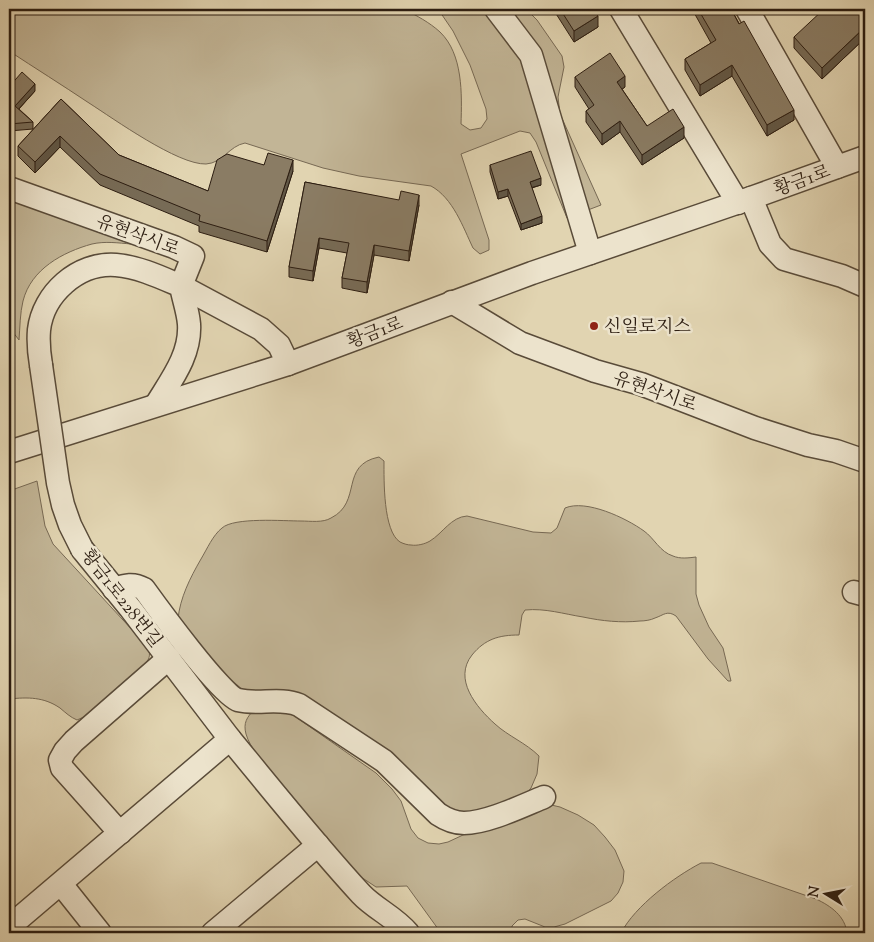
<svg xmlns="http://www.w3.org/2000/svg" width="874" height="942" font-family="'Sorts Mill Goudy','Noto Serif KR',serif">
<rect width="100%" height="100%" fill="#e1d4b1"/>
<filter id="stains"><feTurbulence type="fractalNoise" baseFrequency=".004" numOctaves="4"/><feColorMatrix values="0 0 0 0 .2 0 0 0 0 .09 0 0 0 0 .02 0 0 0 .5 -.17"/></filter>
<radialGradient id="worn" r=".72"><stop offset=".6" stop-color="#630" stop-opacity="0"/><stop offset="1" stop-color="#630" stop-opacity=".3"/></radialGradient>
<g fill="#c2b596" stroke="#776954">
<path d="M9,9H404C417,16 429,22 440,32C463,54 462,94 461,124L470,130L481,128L487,119L486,109L470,65L453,31L438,9H526L537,20L562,56L564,67L558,97L560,114L601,205L567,218L536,142L530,133L520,131L461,154L489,240V250L480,254L473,248C463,227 453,198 431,186L359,176L323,168L245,143C229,146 223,163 206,164C178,165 114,119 89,103C62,85 35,68 9,51Z"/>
<path d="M9,197L132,238L131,244C119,243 105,241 92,244C63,252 31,269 23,301C20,313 20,327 19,340L9,327Z"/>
<path d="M379,457L384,461C384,480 383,531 400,542C404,544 408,545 411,545C417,546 425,544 430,541C443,533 451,517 467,516L533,532L551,533L557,528L565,508C586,499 626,518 644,531C654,538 660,552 673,556C680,559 688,558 696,557V594L699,605L709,627L723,648L731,681H728L708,659L676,616C667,610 664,615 655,618C651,620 645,621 640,621C621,623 602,621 583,617C564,614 545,608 525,610L522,615L519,635C499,635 485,639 472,655C453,679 476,707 495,724C508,736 526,743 539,756L537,774L531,788L522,798L460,818L273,694L231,688L178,619C180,598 190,578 201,559C207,549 213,535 222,528C234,517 284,521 301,521C310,521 323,523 331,518C363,502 339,465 379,457Z"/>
<path d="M37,481L45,526L53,544L146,645C149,650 151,654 148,660C143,671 98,706 86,716L77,720C70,717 66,713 60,708C44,697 28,697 9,699V491Z"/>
<path d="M254,710L283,712L293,715L376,773L392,789L401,801L411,829L418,838L428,843L439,844L448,842L478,828L547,804L560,807L578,815L594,825L605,837L615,850L624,871L623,882L618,893L611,901L565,924L554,927H545L525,919L518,920L512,926V933H441L407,886L376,887L361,877C330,843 299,808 271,772C262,760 250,748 246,734C243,723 247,717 254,710Z"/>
<path d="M701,863H712L816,899C831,906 845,916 847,933H621C635,906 674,877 701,863Z"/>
</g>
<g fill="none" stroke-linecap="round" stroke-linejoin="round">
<g stroke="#594b39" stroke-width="25">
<g id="minor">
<polyline points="496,9 531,55 590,253"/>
<polyline points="621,9 738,203"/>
<polyline points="747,9 837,167"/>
<polyline points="9,188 174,247 193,256 181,286 261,329 279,345 288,364"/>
<polyline points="751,198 770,244 784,259 842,276 865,286"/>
<polyline points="452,302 520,343 595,371 641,384 755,428 808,445 836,451 865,461"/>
<path d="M41,365C39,353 38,342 39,330C43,294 78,262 116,265C139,267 160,277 181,286C183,298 188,311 189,324C191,355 171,380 156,405"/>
<polyline points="9,452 288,364 532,273 751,198 865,157"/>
<path d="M114,589C126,585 133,583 144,589C157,607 222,696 238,700C258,705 280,697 299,705L384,761L438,814C447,820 454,823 464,823C487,823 522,806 544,797"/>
<polyline points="854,592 865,595"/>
<path d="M230,739C273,791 315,844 361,894C375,909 395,917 408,933"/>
<polyline points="120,833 62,768 60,760 65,751 74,741 169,658"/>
<polyline points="61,884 100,933"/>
<polyline points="9,927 230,739 130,608 82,549"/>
<polyline points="213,933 318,845"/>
</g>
</g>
<use href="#minor" stroke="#ece3cc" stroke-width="22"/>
<g stroke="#594b39" stroke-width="25" stroke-linecap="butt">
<polyline id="minor-bridge" points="41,365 58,483 63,505 70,525 82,549"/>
</g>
<use href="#minor-bridge" stroke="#ece3cc" stroke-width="22"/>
</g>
<g fill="#776b56" stroke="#2c1d11">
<polygon points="553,9 593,9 598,27 574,42"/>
<polygon points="692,9 731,9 794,120 767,136 732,76 700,96 685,70 685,59 711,43"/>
<polygon points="865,9 865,38 822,79 794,48 794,37"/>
<polygon points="575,77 625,87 622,89 647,126 684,138 642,165 620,132 602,145 586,122 586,111 589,109 575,87"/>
<polygon points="9,87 35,91 19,109 33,122 33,129 9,131"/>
<polygon points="61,99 119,155 208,191 264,165 293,171 267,252 199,232 199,226 100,185 60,147 35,173 18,156 18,146"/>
<polygon points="490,165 541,185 532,188 542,223 521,230 508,196 498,199 490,172"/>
<polygon points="305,182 419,205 409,261 374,255 367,293 342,288 342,278 347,253 319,248 313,281 289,277 289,267"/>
</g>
<g fill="#615746" stroke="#2c1d11">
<polygon points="598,16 598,27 574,42 574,31"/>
<polygon points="865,27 865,38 822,79 822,68"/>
<polygon points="732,65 732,76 700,96 700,85"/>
<polygon points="625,76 625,87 617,93 617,82"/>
<polygon points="35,84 35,91 15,113 15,106"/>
<polygon points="794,110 794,120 767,136 767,125"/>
<polygon points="620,121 620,132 602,145 602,134"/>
<polygon points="684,127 684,138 642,165 642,155"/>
<polygon points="60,136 60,147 35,173 35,162"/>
<polygon points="293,160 293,171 267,252 267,241"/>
<polygon points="541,178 541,185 530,188 530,182"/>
<polygon points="508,189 508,196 498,199 498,192"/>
<polygon points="419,195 419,205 409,261 409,251"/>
<polygon points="542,216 542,223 521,230 521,224"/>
<polygon points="319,238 319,248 313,281 313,271"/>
<polygon points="374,245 374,255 367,293 367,282"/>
<polygon points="14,387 14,398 9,401 9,391"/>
</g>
<g fill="#8a7c64" stroke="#2c1d11">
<polygon points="560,9 593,9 598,16 574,31"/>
<polygon points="698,9 731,9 739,24 744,21 794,110 767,125 732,65 700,85 685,59 716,40"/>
<polygon points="824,9 865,9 865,27 822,68 794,37"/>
<polygon points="610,53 625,76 617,82 647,126 673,109 684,127 642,155 620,121 602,134 586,111 594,105 575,77"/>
<polygon points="22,72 35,84 15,106 33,122 9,124 9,87"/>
<polygon points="61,99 119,155 208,191 217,160 227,154 264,165 268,153 293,160 267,241 199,221 200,215 100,174 60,136 35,162 18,146"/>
<polygon points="531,151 541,178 530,182 542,216 521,224 508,189 498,192 490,165"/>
<polygon points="305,182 399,200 401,191 419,195 409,251 374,245 367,282 342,278 349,243 319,238 313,271 289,267"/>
<polygon points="9,379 14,387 9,391"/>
</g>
<circle fill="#8f2418" stroke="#ece3cc" stroke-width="2" cx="594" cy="326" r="5"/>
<g text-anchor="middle" stroke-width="5" stroke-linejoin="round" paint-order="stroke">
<g font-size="18" fill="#2c1d11" stroke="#ece3cc">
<text transform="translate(802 180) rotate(-20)" y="6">황금1로</text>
<text transform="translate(138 235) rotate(20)" y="6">유현삭시로</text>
<text transform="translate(375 332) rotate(-21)" y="6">황금1로</text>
<text transform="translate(655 391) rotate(19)" y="6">유현삭시로</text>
<text transform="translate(122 598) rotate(52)" y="6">황금1로228번길</text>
</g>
<g font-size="18" fill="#2c1d11" stroke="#ece3cc" text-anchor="start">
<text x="604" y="332">신일로지스</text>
</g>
</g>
<rect width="874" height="942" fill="none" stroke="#e1d4b1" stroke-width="30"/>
<rect x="10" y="10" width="854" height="922" fill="none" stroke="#2c1d11" stroke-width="2.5"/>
<rect x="15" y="15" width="844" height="912" fill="none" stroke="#2c1d11"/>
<g transform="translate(826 894) rotate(280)" stroke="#ece3cc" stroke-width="4" paint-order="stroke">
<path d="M0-4L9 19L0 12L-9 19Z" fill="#2c1d11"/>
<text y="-8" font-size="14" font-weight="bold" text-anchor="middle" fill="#2c1d11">N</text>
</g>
<rect width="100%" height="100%" filter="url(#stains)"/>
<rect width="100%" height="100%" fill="url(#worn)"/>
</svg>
